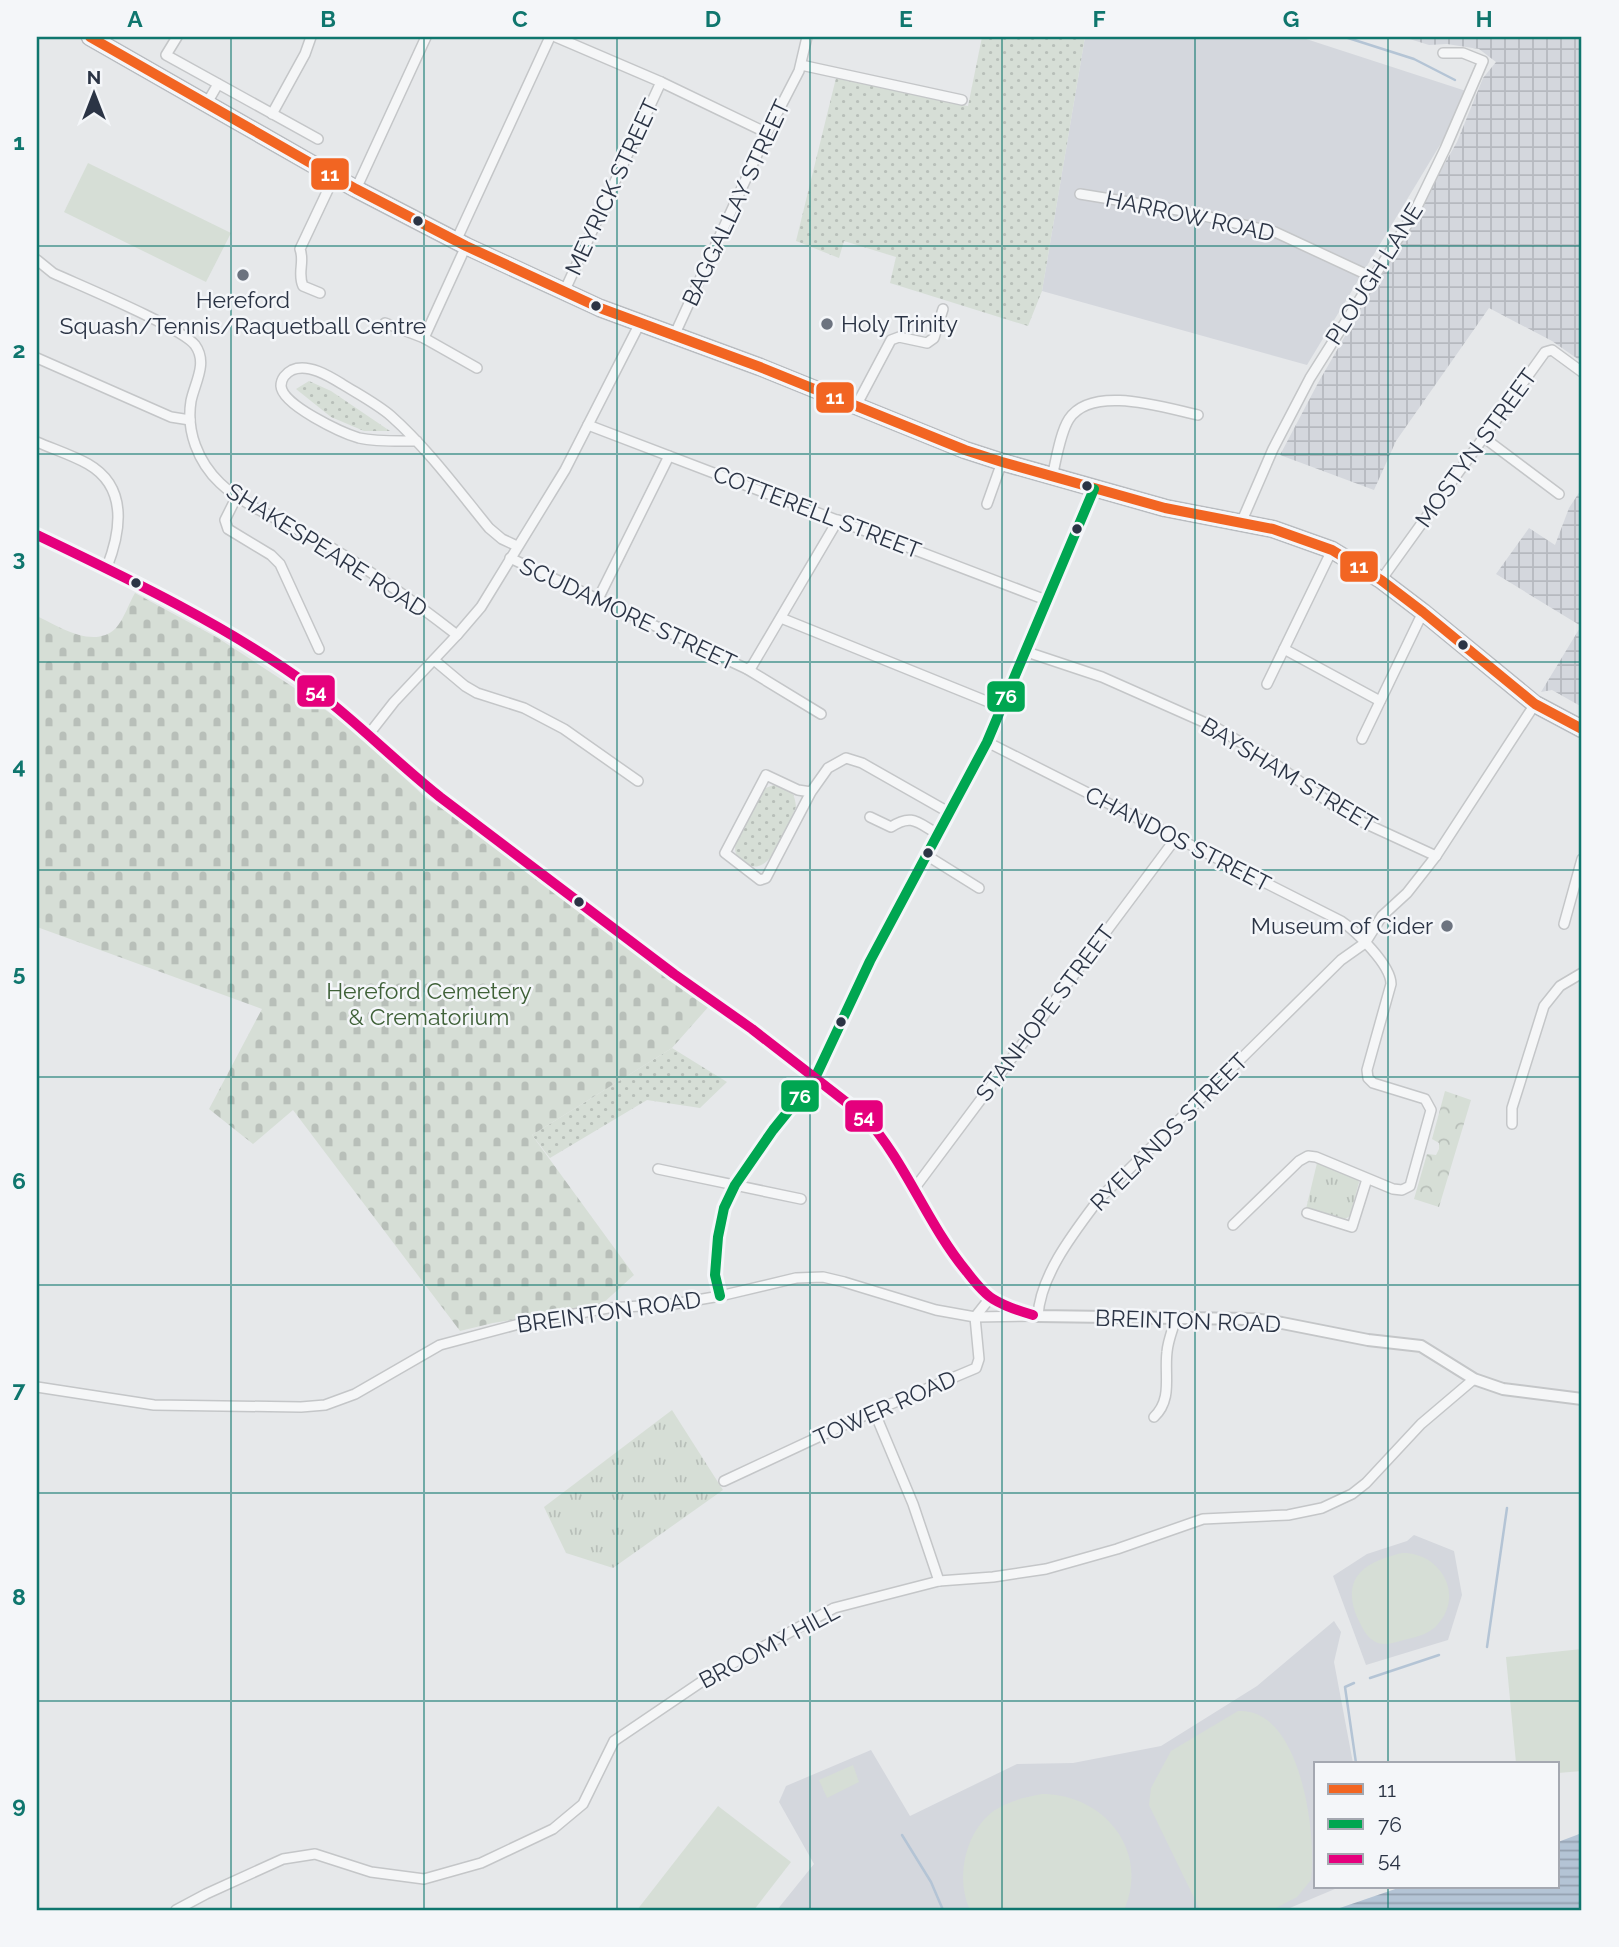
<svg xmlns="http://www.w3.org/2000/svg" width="1619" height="1947" font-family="Raleway,sans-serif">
<defs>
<pattern id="industrial-grid" width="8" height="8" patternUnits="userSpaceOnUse" patternTransform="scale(1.75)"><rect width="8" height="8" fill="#d4d7dd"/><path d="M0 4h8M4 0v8" fill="none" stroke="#b6b9bf"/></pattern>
<pattern id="grass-dots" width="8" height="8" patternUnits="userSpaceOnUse" patternTransform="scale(1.75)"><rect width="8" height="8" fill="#d6ded6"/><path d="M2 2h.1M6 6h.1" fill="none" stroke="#b8bfb9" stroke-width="1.8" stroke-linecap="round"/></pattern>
<pattern id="forest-crowns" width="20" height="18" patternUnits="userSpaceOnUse" patternTransform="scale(1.75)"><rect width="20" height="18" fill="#d6ded6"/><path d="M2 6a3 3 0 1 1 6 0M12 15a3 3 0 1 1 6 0" fill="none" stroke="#b8bfb9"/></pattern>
<pattern id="cemetery-stones" width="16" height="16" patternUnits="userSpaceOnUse" patternTransform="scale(1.75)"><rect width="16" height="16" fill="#d6ded6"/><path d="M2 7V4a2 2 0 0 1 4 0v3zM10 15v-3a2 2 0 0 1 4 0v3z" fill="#b8bfb9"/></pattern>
<pattern id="park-tufts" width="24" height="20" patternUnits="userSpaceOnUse" patternTransform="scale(1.75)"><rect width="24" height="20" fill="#d6ded6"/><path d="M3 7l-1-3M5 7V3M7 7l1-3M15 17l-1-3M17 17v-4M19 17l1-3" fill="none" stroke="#b8bfb9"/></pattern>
<pattern id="water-rules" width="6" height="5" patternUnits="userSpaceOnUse" patternTransform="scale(1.75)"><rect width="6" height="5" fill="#b4c4d5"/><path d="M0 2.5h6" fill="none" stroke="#93a0af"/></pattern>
</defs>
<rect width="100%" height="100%" fill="#e6e8ea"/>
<g fill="#d4d7dd">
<polygon points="1085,37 1300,37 1466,91 1449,130 1307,365 1042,291"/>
<polygon points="1414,1535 1454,1551 1462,1595 1448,1640 1366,1665 1333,1576 1367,1554 1407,1541"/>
<polygon points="1334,1621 1341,1632 1334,1662 1353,1763 1316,1763 1316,1886 1342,1886 1285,1910 777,1910 814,1864 779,1802 786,1786 871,1750 910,1816 1017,1764 1073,1763 1161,1746 1257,1686"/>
</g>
<g fill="url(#industrial-grid)">
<polygon points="1403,37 1582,37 1582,362 1552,341 1489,308 1396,441 1374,490 1280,455 1318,383 1457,142 1483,78 1496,62 1479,49 1447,44 1429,45"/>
<polygon points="1582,488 1582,707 1552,690 1541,692 1581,626 1496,574 1529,528 1555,545 1569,508"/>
</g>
<g fill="url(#grass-dots)">
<polygon points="982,37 1085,37 1042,291 1028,326 890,283 896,257 844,241 839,258 796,241 836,78 968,106"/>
<polygon points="309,381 331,391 390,431 364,431 331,417 296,389"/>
<path d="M779,783C791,790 795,793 796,807C787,826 771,883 742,862C735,856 734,849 736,841L763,789Z"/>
<polygon points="672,1048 727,1082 700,1108 647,1100 550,1158 532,1135"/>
</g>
<polygon fill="url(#forest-crowns)" points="1445,1091 1471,1100 1439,1207 1414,1199 1427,1154 1436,1155 1439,1149 1439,1143 1432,1139"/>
<path fill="url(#cemetery-stones)" d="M135,593L218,638L293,687L351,728L426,798L487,838L607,931L710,1005L672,1048L532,1135L634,1275L601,1305L493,1323L460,1331L293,1110L253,1144L209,1109L262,1009L37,927V616C58,626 94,650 116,628C124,619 129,603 135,593Z"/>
<g fill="url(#park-tufts)">
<polygon points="1317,1163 1357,1177 1359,1182 1350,1216 1345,1219 1306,1209"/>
<polygon points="672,1410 723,1490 613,1568 566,1553 544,1507"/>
</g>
<g fill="#d6ded6">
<polygon points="88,163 231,233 206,282 64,212"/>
<path d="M1402,1553C1440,1552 1465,1595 1438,1624C1430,1634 1416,1637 1404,1640C1396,1642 1386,1646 1378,1643C1367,1639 1363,1629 1358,1619C1340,1577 1365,1562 1402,1553Z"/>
<polygon points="1582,1649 1582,1771 1558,1773 1558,1763 1516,1763 1506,1657"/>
<path d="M1238,1711C1301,1707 1317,1835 1311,1880L1297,1897L1272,1910H1200L1149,1805L1151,1788L1171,1751Z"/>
<polygon points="853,1765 859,1782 827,1798 819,1780"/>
<path d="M1042,1794C1104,1794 1150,1851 1124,1910H970C955,1878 965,1831 995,1810C1009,1801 1026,1797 1042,1794Z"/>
<polygon points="718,1806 791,1862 754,1910 637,1910"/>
</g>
<polygon fill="url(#water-rules)" points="1582,1833 1582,1907 1573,1910 1334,1910 1404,1886 1558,1886 1558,1842"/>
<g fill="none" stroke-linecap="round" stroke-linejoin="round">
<g stroke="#b4c4d5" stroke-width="2.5">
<polyline points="1345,37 1414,59 1455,80"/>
<polyline points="1487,1647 1507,1508"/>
<polyline points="1370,1678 1439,1655"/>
<polyline points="1354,1683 1345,1687 1356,1763"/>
<polyline points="902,1835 931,1882 943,1910"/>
</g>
<g stroke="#c4c6c8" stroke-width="12">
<g id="minor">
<polyline points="177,37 166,55 318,139"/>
<polyline points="556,37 661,82 767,133"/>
<polyline points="801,65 962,100"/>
<polyline points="207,103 218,84"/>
<polyline points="272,114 305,54 311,37"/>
<polyline points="356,189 426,37"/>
<polyline points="1080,194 1178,210 1275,232 1374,278"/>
<polyline points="456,241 550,37"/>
<path d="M37,260L53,273C79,285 181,327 195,345C208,363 195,382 191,401C186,431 198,462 220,483C245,507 286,522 316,539C367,567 412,600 457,635"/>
<polyline points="564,292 661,82"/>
<path d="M320,293L303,286C297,273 305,262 300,249L334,177"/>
<polyline points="385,323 424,338 466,246"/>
<polyline points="674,336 767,133 799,71 807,37"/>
<polyline points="424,338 477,368"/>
<polyline points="37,358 171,417 190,420"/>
<polyline points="856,406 891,340 899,337 927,343 934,338 943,309"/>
<polyline points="588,425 1046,600"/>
<polyline points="1483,437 1559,494"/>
<path d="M417,441C398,441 378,442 359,438C342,433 282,405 281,386C281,379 286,373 292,370C308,363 329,376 342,384C358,394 377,404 391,416C428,449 458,490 489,528L502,539L517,546"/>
<path d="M37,442C53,449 72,455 88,464C128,487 121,531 107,567"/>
<path d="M1052,477C1056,461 1060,433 1069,419C1092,384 1165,408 1198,415"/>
<polyline points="237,496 225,520 228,529 271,555 280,564 319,649"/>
<polyline points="987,504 1002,462"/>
<polyline points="1241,523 1273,449 1310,378 1413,215 1445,149 1483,61 1463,53 1443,53"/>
<polyline points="510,558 747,669 821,714"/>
<polyline points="1381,580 1545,352 1552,350 1582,372"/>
<polyline points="598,599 669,456"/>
<polyline points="781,618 1001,707"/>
<polyline points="1284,649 1380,701"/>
<polyline points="1024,651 1102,677 1217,728 1271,761 1347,815 1436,856"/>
<polyline points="434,660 465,686 477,693 524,708 564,729 638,781"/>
<polyline points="747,669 752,666 838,520"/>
<polyline points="1267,684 1332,550"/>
<polyline points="369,734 394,702 457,635 481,607 565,470 640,323"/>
<polyline points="1362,739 1423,612"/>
<path d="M987,742L1341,921C1356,931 1391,965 1391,984L1367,1070L1368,1078L1373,1083L1425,1099L1431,1110L1410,1186L1402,1190L1393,1189L1316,1157L1308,1156L1299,1161L1233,1225"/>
<polyline points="811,792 798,790 766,775 725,853 760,880 766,878 811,792 828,768 846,758 862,763 950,813"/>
<path d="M870,817L891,827C912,813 918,823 938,834"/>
<polyline points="926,855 979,888"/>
<polyline points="1564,924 1582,859"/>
<polyline points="1512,1124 1512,1108 1544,1006 1560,986 1582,973"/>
<polyline points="658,1169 801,1199"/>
<polyline points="914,1189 1176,838"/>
<polyline points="1307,1213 1352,1227 1367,1179"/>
<polyline points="720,1296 715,1275 718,1237 724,1208 735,1185 773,1130 815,1078 870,961 987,742 1094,489"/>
<path d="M37,1387L154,1405L301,1407L325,1405L355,1394L440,1345L519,1324L608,1308L674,1304L720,1296L796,1278L823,1277L844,1282L936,1310L975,1317L1038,1316C1040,1275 1075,1231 1099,1199L1341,960L1365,943L1382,916L1407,893L1436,856L1535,704"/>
<polyline points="874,1411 913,1504 939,1581"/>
<path d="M1154,1417C1173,1399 1164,1375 1167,1352C1168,1340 1173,1329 1176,1318"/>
<polyline points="724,1481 874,1411 976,1368 979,1359 975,1317 990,1298"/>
<polyline points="176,1910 206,1894 283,1859 315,1854 371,1872 424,1879 481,1863 553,1829 583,1804 614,1741 710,1676 834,1608 939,1581 993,1577 1046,1569 1117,1549 1203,1519 1288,1515 1322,1508 1352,1494 1366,1483 1421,1424 1474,1379"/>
</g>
</g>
<g stroke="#c4c6c8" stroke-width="14">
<path id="tertiary" d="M37,535C127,578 230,627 311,687C356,721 396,762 440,797L674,974L752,1029L864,1116C907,1162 927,1224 967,1273C975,1282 983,1293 993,1300C1007,1308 1022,1312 1038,1316L1253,1319L1282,1323L1368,1340L1421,1346L1474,1379L1503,1389L1582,1399"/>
</g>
<g stroke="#b8bbbf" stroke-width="19">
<polyline id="trunk" points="90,37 356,189 466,246 600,308 760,367 965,450 1002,462 1165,508 1273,529 1332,550 1381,580 1423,612 1535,704 1582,729"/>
</g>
<use href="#minor" stroke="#f5f6f7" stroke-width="9"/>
<use href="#tertiary" stroke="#f5f6f7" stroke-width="10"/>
<use href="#trunk" stroke="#f8f8f8" stroke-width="16"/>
<g stroke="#f4f6f9" stroke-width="16">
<polyline id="bus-1" points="90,37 356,189 466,246 600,308 760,367 965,450 1002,462 1165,508 1273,529 1332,550 1381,580 1423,612 1535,704 1582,729"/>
</g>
<g stroke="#f4f6f9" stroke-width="16">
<polyline id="bus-2" points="720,1296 715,1275 718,1237 724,1208 735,1185 773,1130 815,1078 870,961 987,742 1094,489"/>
</g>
<g stroke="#f4f6f9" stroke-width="16">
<path id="bus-3" d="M37,535C127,578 230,627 311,687C356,721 396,762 440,797L674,974L752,1029L864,1116C906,1162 927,1224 967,1272C974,1281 983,1293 993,1299C1006,1307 1019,1311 1033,1315"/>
</g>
<use href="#bus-1" stroke="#f26522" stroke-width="10"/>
<use href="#bus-2" stroke="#00a651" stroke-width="10"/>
<use href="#bus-3" stroke="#e5007d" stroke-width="10"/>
</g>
<path fill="none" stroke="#0f766e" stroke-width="2" stroke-opacity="0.55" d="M231,37V1910M424,37V1910M617,37V1910M810,37V1910M1002,37V1910M1195,37V1910M1388,37V1763M37,246H1582M37,454H1582M37,662H1582M37,870H1582M37,1077H1582M37,1285H1582M37,1493H1582M37,1701H1582M1388,1886V1910"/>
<g fill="#2b3445" stroke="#f4f6f9" stroke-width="2.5">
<circle cx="418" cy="221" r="6"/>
<circle cx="596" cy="306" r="6"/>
<circle cx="1087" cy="486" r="6"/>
<circle cx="1077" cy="529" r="6"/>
<circle cx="136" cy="583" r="6"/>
<circle cx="1463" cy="645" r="6"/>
<circle cx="928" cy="853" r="6"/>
<circle cx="579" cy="902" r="6"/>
<circle cx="841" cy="1022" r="6"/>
</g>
<g fill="#6c737f" stroke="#f4f6f9" stroke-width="2.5">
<circle cx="243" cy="275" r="7"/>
<circle cx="827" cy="324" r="7"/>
<circle cx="1447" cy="926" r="7"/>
</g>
<g text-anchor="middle" stroke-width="5" stroke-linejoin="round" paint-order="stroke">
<g font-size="23" fill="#2b3445" stroke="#f4f6f9">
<text transform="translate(612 187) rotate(-65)" y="8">MEYRICK STREET</text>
<text transform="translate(736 203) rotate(-65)" y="8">BAGGALLAY STREET</text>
<text transform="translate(1190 216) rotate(12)" y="8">HARROW ROAD</text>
<text transform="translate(1374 274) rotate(-58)" y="8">PLOUGH LANE</text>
<text transform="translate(1476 448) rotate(-54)" y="8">MOSTYN STREET</text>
<text transform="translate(817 512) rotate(21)" y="8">COTTERELL STREET</text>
<text transform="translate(327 550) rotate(32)" y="8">SHAKESPEARE ROAD</text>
<text transform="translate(628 614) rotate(25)" y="8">SCUDAMORE STREET</text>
<text transform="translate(1289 775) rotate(31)" y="8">BAYSHAM STREET</text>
<text transform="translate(1178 839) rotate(27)" y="8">CHANDOS STREET</text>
<text transform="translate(1045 1013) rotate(-53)" y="8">STANHOPE STREET</text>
<text transform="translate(1169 1132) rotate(-45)" y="8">RYELANDS STREET</text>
<text transform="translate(609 1312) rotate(-8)" y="8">BREINTON ROAD</text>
<text transform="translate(1188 1321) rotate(2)" y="8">BREINTON ROAD</text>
<text transform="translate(885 1408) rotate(-24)" y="8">TOWER ROAD</text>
<text transform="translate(769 1646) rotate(-28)" y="8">BROOMY HILL</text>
</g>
<g font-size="23" fill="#2b3445" stroke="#f4f6f9">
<text x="243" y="308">Hereford<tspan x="243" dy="26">Squash/Tennis/Raquetball Centre</tspan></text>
<text x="841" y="332" text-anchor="start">Holy Trinity</text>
<text x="1433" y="934" text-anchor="end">Museum of Cider</text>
</g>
<g font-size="23" fill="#3f6138" stroke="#f4f6f9">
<text x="429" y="999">Hereford Cemetery<tspan x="429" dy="26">&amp; Crematorium</tspan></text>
</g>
</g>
<g stroke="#f4f6f9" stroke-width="2.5">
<rect x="310" y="157" width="40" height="34" rx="7" fill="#f26522"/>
<rect x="815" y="381" width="40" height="33" rx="7" fill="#f26522"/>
<rect x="1339" y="550" width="40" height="33" rx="7" fill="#f26522"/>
<rect x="296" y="674" width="40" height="34" rx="7" fill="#e5007d"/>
<rect x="986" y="680" width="40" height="33" rx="7" fill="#00a651"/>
<rect x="780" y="1079" width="40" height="34" rx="7" fill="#00a651"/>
<rect x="844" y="1099" width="40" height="34" rx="7" fill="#e5007d"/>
</g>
<g font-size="19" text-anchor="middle" font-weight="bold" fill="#fff">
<text x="330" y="181">11</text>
<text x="835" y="404">11</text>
<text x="1359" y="573">11</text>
<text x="316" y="698">54</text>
<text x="1006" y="703">76</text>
<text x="800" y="1103">76</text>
<text x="864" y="1123">54</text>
</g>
<rect width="1619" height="1947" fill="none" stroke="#f4f6f9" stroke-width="77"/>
<rect x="1314" y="1762" width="245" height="126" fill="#f4f6f9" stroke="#a4a8b1" stroke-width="2"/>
<rect x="1328" y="1784" width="35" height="10" fill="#f26522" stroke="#a4a8b1" stroke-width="2"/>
<text x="1378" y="1797" font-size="21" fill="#2b3445">11</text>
<rect x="1328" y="1819" width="35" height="10" fill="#00a651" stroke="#a4a8b1" stroke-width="2"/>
<text x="1378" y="1832" font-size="21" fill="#2b3445">76</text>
<rect x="1328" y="1854" width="35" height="10" fill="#e5007d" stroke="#a4a8b1" stroke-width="2"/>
<text x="1378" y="1867" font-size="21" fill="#2b3445">54</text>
<g transform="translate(94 94)" stroke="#f4f6f9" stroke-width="5" paint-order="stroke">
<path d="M0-5L12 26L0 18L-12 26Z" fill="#2b3445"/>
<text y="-10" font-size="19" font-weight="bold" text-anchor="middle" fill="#2b3445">N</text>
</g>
<rect x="38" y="38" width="1542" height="1871" fill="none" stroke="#0f766e" stroke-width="2.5"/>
<g font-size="23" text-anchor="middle" font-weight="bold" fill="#0f766e">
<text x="135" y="27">A</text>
<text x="328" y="27">B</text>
<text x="520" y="27">C</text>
<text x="713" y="27">D</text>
<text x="906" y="27">E</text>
<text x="1099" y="27">F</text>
<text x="1291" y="27">G</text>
<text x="1484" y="27">H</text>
<text x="19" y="150">1</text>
<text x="19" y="358">2</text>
<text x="19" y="566">3</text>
<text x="19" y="774">4</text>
<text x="19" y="981">5</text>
<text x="19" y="1189">6</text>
<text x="19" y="1397">7</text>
<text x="19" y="1605">8</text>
<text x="19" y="1813">9</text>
</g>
</svg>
